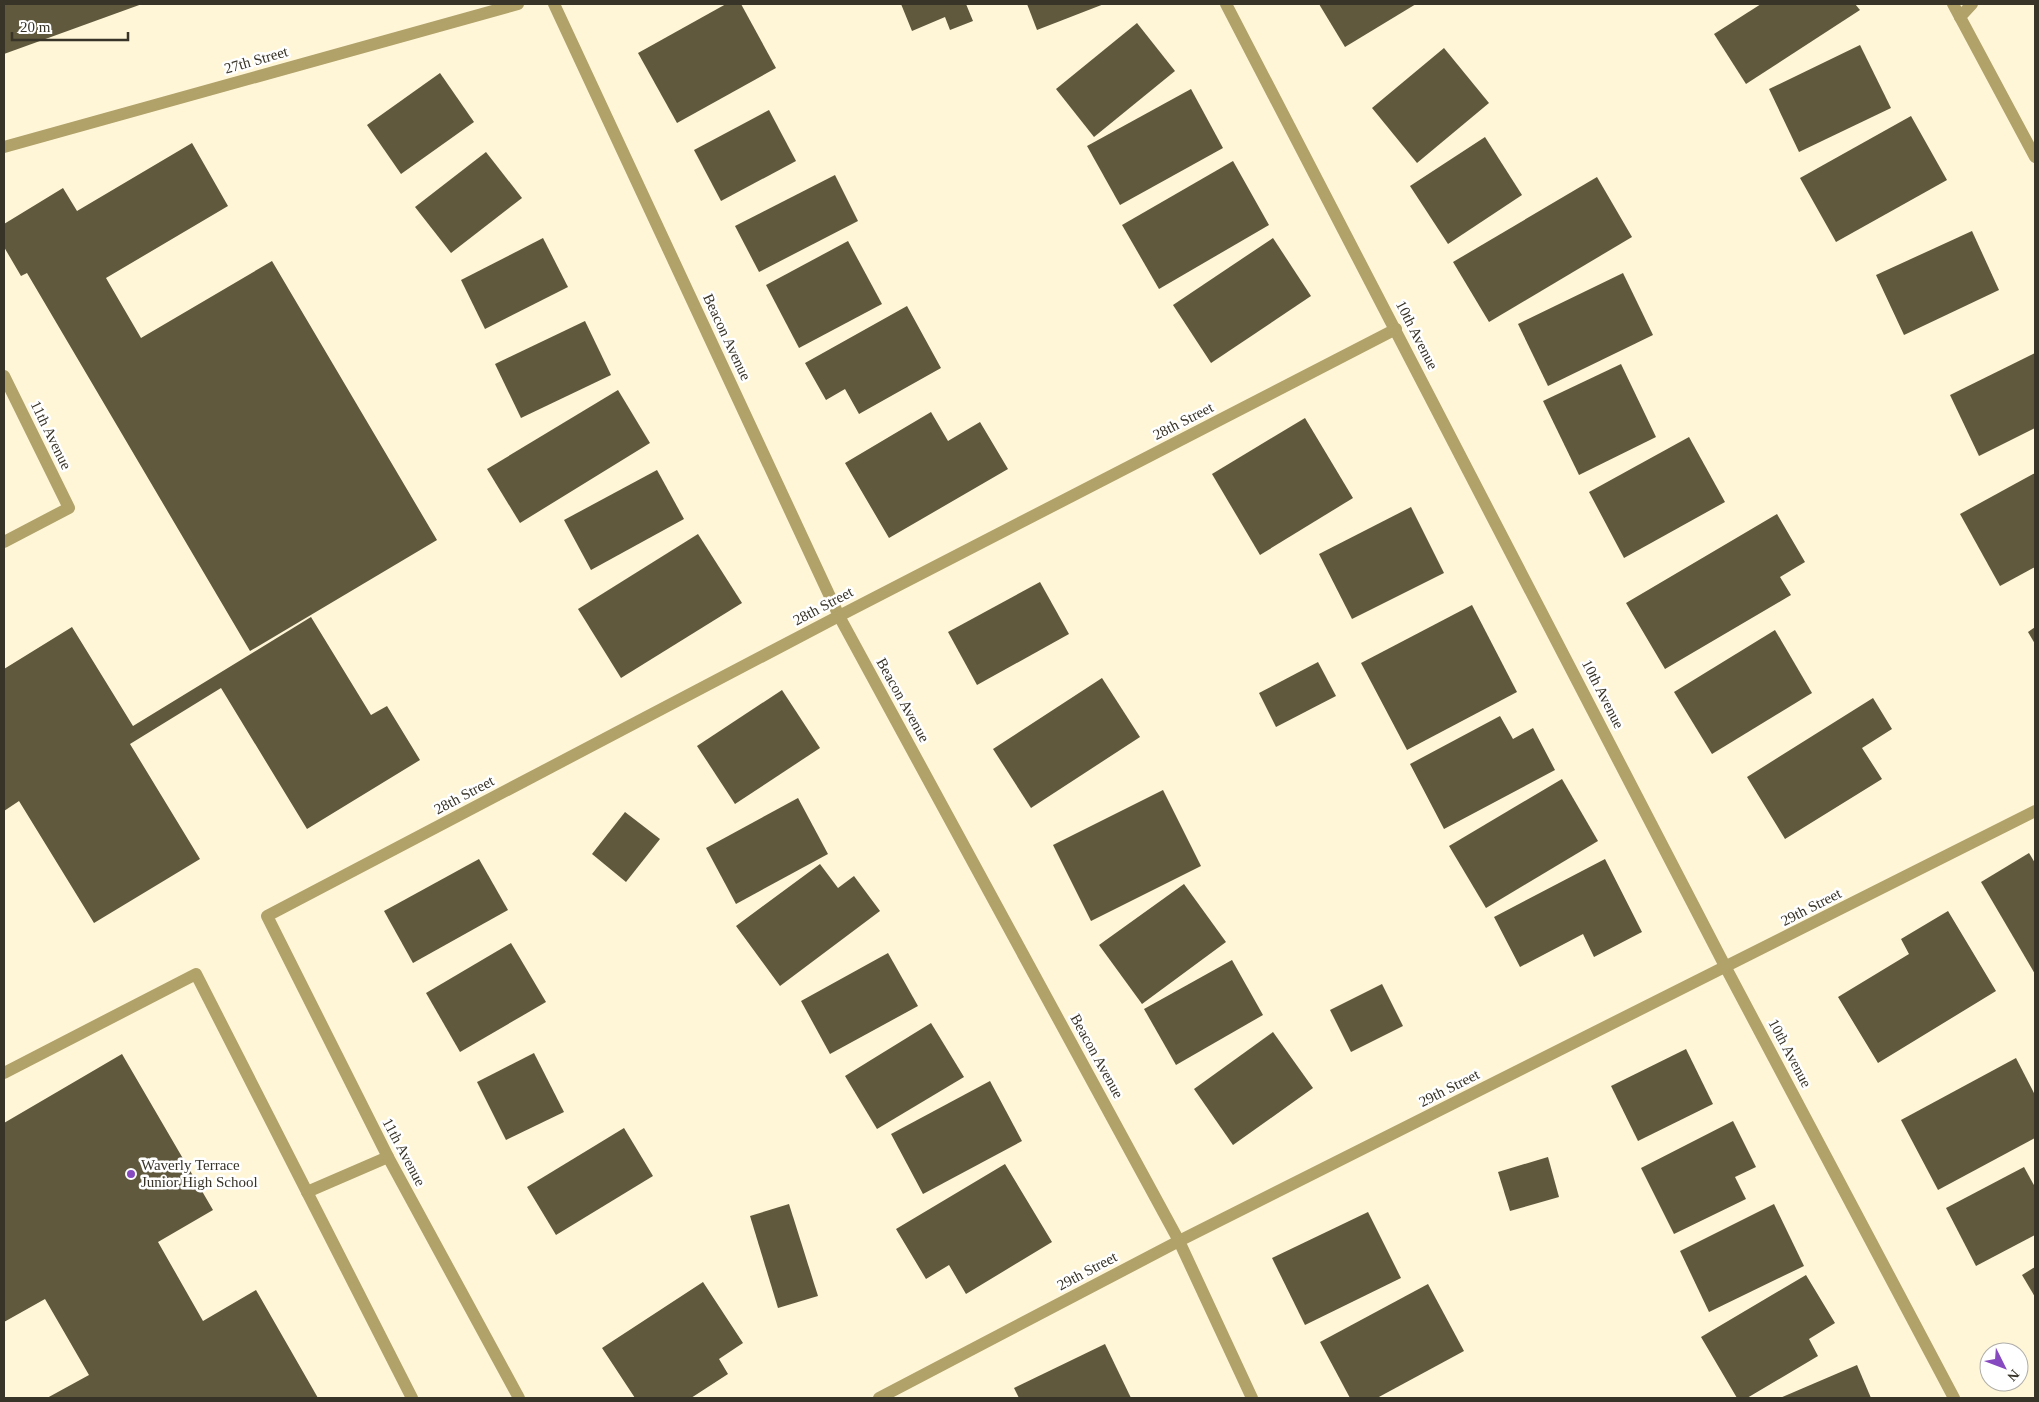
<svg xmlns="http://www.w3.org/2000/svg" width="2039" height="1402" font-family="'Times New Roman',serif">
<rect width="100%" height="100%" fill="#fff6d7"/>
<g fill="#60593e">
<polygon points="4,4 142,4 4,54"/>
<polygon points="726,4 741,4 776,68 677,123 638,53"/>
<polygon points="901,4 966,4 973,21 950,30 945,17 912,31"/>
<polygon points="1027,4 1104,4 1037,30"/>
<polygon points="1319,4 1416,4 1345,47"/>
<polygon points="1761,4 1855,4 1860,10 1746,84 1714,34"/>
<polygon points="1137,23 1175,71 1094,137 1056,89"/>
<polygon points="1860,45 1891,108 1799,152 1769,89"/>
<polygon points="1444,48 1489,103 1417,163 1372,108"/>
<polygon points="440,73 474,122 401,174 367,125"/>
<polygon points="1191,89 1223,148 1120,205 1087,146"/>
<polygon points="769,110 796,161 721,201 694,150"/>
<polygon points="1911,116 1947,180 1836,242 1800,178"/>
<polygon points="1485,137 1522,195 1448,244 1410,186"/>
<polygon points="192,143 228,206 106,278 141,338 272,261 437,540 250,651 27,273 21,276 4,247 4,224 63,188 77,211"/>
<polygon points="486,152 522,198 451,253 415,207"/>
<polygon points="1233,161 1269,225 1159,289 1122,225"/>
<polygon points="835,175 858,221 759,272 735,226"/>
<polygon points="1597,177 1632,237 1489,322 1453,262"/>
<polygon points="1972,231 1999,290 1904,335 1876,275"/>
<polygon points="543,238 568,287 485,329 461,280"/>
<polygon points="1273,238 1311,296 1211,363 1173,305"/>
<polygon points="848,241 882,304 799,348 766,285"/>
<polygon points="1623,273 1653,335 1548,386 1518,324"/>
<polygon points="907,306 941,368 859,414 845,389 826,400 805,363"/>
<polygon points="585,321 611,375 521,418 495,364"/>
<polygon points="2035,353 2035,428 1979,456 1950,395"/>
<polygon points="1621,364 1656,437 1579,475 1543,401"/>
<polygon points="618,390 650,443 520,523 487,469"/>
<polygon points="931,412 948,441 980,422 1008,469 889,538 845,463"/>
<polygon points="1305,418 1353,498 1260,555 1212,474"/>
<polygon points="1689,437 1725,502 1624,558 1589,492"/>
<polygon points="657,470 684,519 591,570 564,520"/>
<polygon points="2035,473 2035,567 2000,586 1960,514"/>
<polygon points="1411,507 1444,573 1352,619 1319,554"/>
<polygon points="1777,514 1805,562 1780,577 1791,595 1665,669 1626,603"/>
<polygon points="698,534 742,603 621,678 578,609"/>
<polygon points="1040,582 1069,634 977,685 948,632"/>
<polygon points="1472,605 1517,692 1407,750 1361,663"/>
<polygon points="311,617 371,715 387,706 420,760 307,829 221,688 130,744 200,859 94,923 19,801 4,811 4,669 72,627 133,726"/>
<polygon points="2035,627 2035,644 2028,632"/>
<polygon points="1775,630 1812,693 1712,754 1674,692"/>
<polygon points="1318,662 1336,696 1276,727 1259,693"/>
<polygon points="1102,678 1140,737 1031,808 993,749"/>
<polygon points="782,690 820,748 735,804 697,746"/>
<polygon points="1873,698 1892,729 1862,748 1882,779 1785,839 1747,777"/>
<polygon points="1500,716 1513,739 1533,728 1555,770 1444,829 1410,764"/>
<polygon points="1562,779 1598,841 1486,908 1449,846"/>
<polygon points="1163,790 1201,866 1091,921 1053,845"/>
<polygon points="798,798 828,854 736,904 706,848"/>
<polygon points="625,812 660,839 626,882 592,854"/>
<polygon points="2029,853 2035,863 2035,974 1981,882"/>
<polygon points="479,859 508,910 413,963 384,911"/>
<polygon points="1605,859 1642,932 1594,957 1583,934 1520,967 1494,917"/>
<polygon points="820,864 838,888 854,876 880,911 780,986 736,926"/>
<polygon points="1184,884 1226,942 1142,1004 1099,945"/>
<polygon points="1948,911 1996,991 1878,1063 1838,997 1909,954 1901,939"/>
<polygon points="511,943 546,1002 460,1052 426,993"/>
<polygon points="888,953 918,1006 830,1054 801,1001"/>
<polygon points="1232,960 1263,1015 1176,1065 1144,1009"/>
<polygon points="1382,984 1403,1026 1351,1052 1330,1010"/>
<polygon points="931,1023 964,1077 877,1129 845,1076"/>
<polygon points="1273,1032 1313,1088 1233,1145 1194,1089"/>
<polygon points="1686,1049 1713,1104 1638,1141 1611,1086"/>
<polygon points="534,1053 564,1112 506,1140 477,1082"/>
<polygon points="122,1054 213,1210 158,1242 203,1321 256,1290 318,1398 47,1398 89,1375 45,1299 4,1322 4,1123"/>
<polygon points="2016,1058 2035,1095 2035,1138 1938,1190 1901,1120"/>
<polygon points="990,1081 1022,1141 923,1194 891,1134"/>
<polygon points="1733,1121 1756,1167 1735,1177 1746,1199 1674,1234 1641,1168"/>
<polygon points="624,1128 653,1176 556,1235 527,1187"/>
<polygon points="1548,1157 1559,1197 1510,1211 1498,1172"/>
<polygon points="1005,1164 1052,1242 966,1294 949,1265 926,1279 896,1229"/>
<polygon points="2024,1167 2035,1187 2035,1235 1976,1266 1946,1208"/>
<polygon points="789,1204 818,1296 778,1308 750,1216"/>
<polygon points="1774,1204 1804,1266 1709,1312 1680,1251"/>
<polygon points="1368,1212 1401,1278 1305,1325 1272,1258"/>
<polygon points="2035,1267 2035,1297 2022,1275"/>
<polygon points="1806,1275 1835,1323 1809,1339 1818,1356 1747,1398 1737,1398 1701,1337"/>
<polygon points="703,1282 743,1343 719,1359 728,1374 691,1398 635,1398 602,1348"/>
<polygon points="1428,1284 1464,1351 1377,1398 1350,1398 1320,1342"/>
<polygon points="1105,1344 1131,1398 1019,1398 1014,1388"/>
<polygon points="1857,1365 1871,1398 1780,1398"/>
</g>
<g fill="none" stroke-linecap="round" stroke-linejoin="round">
<g stroke="#b1a26a" stroke-width="12">
<polyline points="554,4 839,616 1179,1241 1252,1398"/>
<polyline points="1226,4 1726,968 1954,1398"/>
<polyline points="1953,4 2035,157"/>
<polyline points="1960,17 1972,4"/>
<polyline points="4,147 518,4"/>
<polyline points="4,376 69,508 4,542"/>
<polyline points="4,1073 196,974 412,1398"/>
<polyline points="307,1192 388,1157"/>
<polyline points="519,1398 388,1157 267,916 839,616 1396,329"/>
<polyline points="879,1398 1179,1241 2035,811"/>
</g>
</g>
<circle fill="#8649bf" stroke="#fff" stroke-width="2" cx="131" cy="1174" r="5"/>
<g text-anchor="middle" stroke-width="5" stroke-linejoin="round" paint-order="stroke">
<g font-size="15" fill="#383428" stroke="#fff">
<text transform="translate(256 60) rotate(-16)" y="5">27th Street</text>
<text transform="translate(1417 335) rotate(63)" y="5">10th Avenue</text>
<text transform="translate(727 337) rotate(65)" y="5">Beacon Avenue</text>
<text transform="translate(1183 421) rotate(-27)" y="5">28th Street</text>
<text transform="translate(51 435) rotate(64)" y="5">11th Avenue</text>
<text transform="translate(823 606) rotate(-28)" y="5">28th Street</text>
<text transform="translate(1603 694) rotate(63)" y="5">10th Avenue</text>
<text transform="translate(903 700) rotate(61)" y="5">Beacon Avenue</text>
<text transform="translate(464 795) rotate(-28)" y="5">28th Street</text>
<text transform="translate(1811 907) rotate(-27)" y="5">29th Street</text>
<text transform="translate(1790 1053) rotate(62)" y="5">10th Avenue</text>
<text transform="translate(1097 1056) rotate(61)" y="5">Beacon Avenue</text>
<text transform="translate(1449 1088) rotate(-27)" y="5">29th Street</text>
<text transform="translate(404 1152) rotate(62)" y="5">11th Avenue</text>
<text transform="translate(1087 1271) rotate(-28)" y="5">29th Street</text>
</g>
<g font-size="15" fill="#383428" stroke="#fff" text-anchor="start">
<text x="141" y="1170">Waverly Terrace<tspan x="141" dy="17">Junior High School</tspan></text>
</g>
</g>
<rect width="2039" height="1402" fill="none" stroke="#383428" stroke-width="10"/>
<g transform="translate(2004 1367) rotate(132)"><circle r="24" fill="#ffffff" stroke="#afaea9"/>
<path d="M0-4L9 19L0 12L-9 19Z" fill="#8649bf"/>
<text y="-8" font-size="14" font-weight="bold" text-anchor="middle" fill="#383428">N</text>
</g>
<path d="M12 32v8h116v-8" fill="none" stroke="#383428" stroke-width="2.5"/>
<text x="20" y="32" font-size="15" fill="#383428" stroke="#ffffff" stroke-width="4" paint-order="stroke">20 m</text>
</svg>
